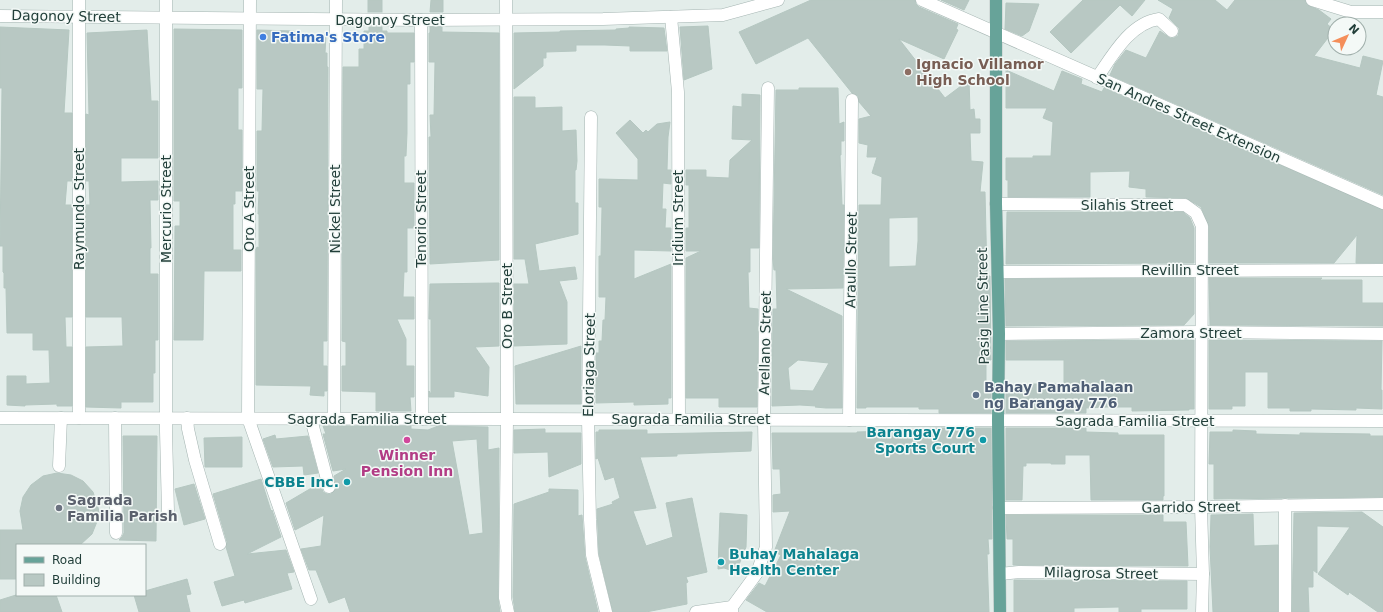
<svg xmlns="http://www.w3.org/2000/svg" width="1383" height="612" font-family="'DejaVu Sans',sans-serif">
<rect width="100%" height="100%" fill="#e3edea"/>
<g fill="#b8c8c3" stroke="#b5c7c1" fill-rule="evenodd">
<rect x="368" y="0" width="14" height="12"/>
<polygon points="431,0 443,0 443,12 430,12"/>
<path d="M811,0H915L916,4L919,7L958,24L956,29L958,30L944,59L899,39L945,98L969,80L970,110L974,109L975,119H980V133H970L971,161L983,162L980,192H985L987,276H990L991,360H986V388H991V413H939V409H919V407H866V408H857L859,205H881L882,177L872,173L877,157H867L868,145L859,143V119L871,116L859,102L858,96L852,93L808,38L756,64L739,32ZM918,217V241L916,266L889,267V218Z"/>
<polygon points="941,0 969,0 964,10"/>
<polygon points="1083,0 1145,0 1132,16 1120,5 1071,53 1050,32"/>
<polygon points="1158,0 1215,0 1227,10 1235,0 1305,0 1307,5 1319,10 1331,19 1327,24 1334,30 1314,56 1360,68 1363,56 1383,61 1376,95 1383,97 1383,195 1110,75 1115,64 1126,50 1146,58 1160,31 1170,38 1174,38 1178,36 1179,32 1179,28 1169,18 1173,9"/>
<polygon points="1006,3 1039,4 1029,31 1022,36 1005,29"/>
<polygon points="708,26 712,69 684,80 680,27"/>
<polygon points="0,27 69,30 64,113 72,113 72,181 67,181 65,205 72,205 72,317 65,317 66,347 72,347 72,406 57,406 57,404 25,405 25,406 7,405 7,376 26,376 26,384 50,383 49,350 33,350 33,333 7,333 6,288 4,288 4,273 3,272 3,246 0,246 2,88 0,88"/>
<polygon points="369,27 382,27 382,31 387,31 387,33 414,33 414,62 410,62 410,84 407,84 407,133 406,156 404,156 404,183 414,183 414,228 407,228 407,272 404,272 403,297 414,297 414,319 397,319 406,339 406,366 414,366 414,397 410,397 411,411 376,411 376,392 342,391 342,366 346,366 346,342 342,341 343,67 359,67 359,49 364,49 364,31 369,31"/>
<polygon points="430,27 442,27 442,32 499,33 499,260 430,264 429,137 431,137 430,115 434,115 435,62 429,62 429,33 430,33"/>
<polygon points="629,27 664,28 667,51 630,51 630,46 605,45 576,45 576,51 546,52 546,58 543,58 543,66 514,89 514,33 560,32 560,31 616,30 616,29 629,28"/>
<polygon points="174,29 242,30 242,88 238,88 238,130 242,130 242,191 235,191 235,204 233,204 233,250 241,250 241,271 204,271 203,340 174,340 175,226 180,226 180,201 174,201"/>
<polygon points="147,30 151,101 158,101 158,158 121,158 121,182 158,181 158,200 150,200 151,248 150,248 150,274 158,274 158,340 155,340 155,373 153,373 153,402 121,402 121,408 86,407 86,347 123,346 122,317 86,317 86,205 90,205 89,181 86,181 86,114 89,115 87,33"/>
<polygon points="257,30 294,31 294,34 326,35 325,53 327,53 327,67 328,67 327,341 323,341 323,366 327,366 327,391 324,391 324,396 310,395 311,386 256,385 256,250 257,247 259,248 259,214 258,214 259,191 257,191 257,131 262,131 263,89 257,89"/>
<polygon points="1006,70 1054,91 1062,71 1082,79 1081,84 1102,92 1104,88 1383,210 1383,263 1356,263 1357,235 1334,263 1209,263 1209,226 1201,207 1186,198 1146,197 1146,189 1129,187 1130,171 1090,172 1090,197 1008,197 1008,180 1006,180 1006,158 1033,158 1033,156 1051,156 1053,122 1043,118 1047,108 1006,108"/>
<path d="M799,88H838L839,124L844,122V141H841V155H840L842,205H844L843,288L786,289L842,316V408H826L815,407L816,406L800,405L772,406L773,309H777L776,270H774L773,259L776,90H799ZM798,360L829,363L813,391L790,390L788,368Z"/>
<polygon points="742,94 760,95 759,248 750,248 750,272 748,272 749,308 758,309 757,407 719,407 719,398 686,398 686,258 701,251 686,251 686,228 689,228 689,185 686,185 686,170 706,170 706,177 729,178 730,160 752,140 732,139 733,106 742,107"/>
<polygon points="514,97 535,97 535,108 562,107 562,131 576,130 577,161 576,170 575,170 575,203 578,203 578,234 535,244 539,271 575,267 577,279 559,281 567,302 567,344 514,346 514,284 529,284 525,259 514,259"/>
<polygon points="630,120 643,133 646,130 648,132 657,124 670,122 668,137 667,170 671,170 671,184 663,183 662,209 666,209 665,228 671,228 671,251 634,250 634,279 671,264 671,398 668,398 668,404 634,405 634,402 596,403 596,353 599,353 599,341 602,341 603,320 605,320 606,297 599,297 599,256 601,256 602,207 599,207 599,179 638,180 638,159 616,133"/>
<polygon points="1007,212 1183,212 1190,218 1194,228 1194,263 1006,264"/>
<polygon points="1194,278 1194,314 1184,325 1006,326 1005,279"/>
<polygon points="1209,278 1322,278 1320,280 1362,280 1362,303 1383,303 1383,326 1210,325"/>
<polygon points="497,283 499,283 499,346 475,347 489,367 488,396 454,391 454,397 429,397 429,391 431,394 431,319 429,319 430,284"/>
<polygon points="1194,340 1194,409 1189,409 1189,410 1132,411 1132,407 1107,407 1086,408 1086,413 1006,413 1006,388 1031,388 1031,384 1064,384 1064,360 1006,360 1006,341"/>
<polygon points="1209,340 1382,341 1381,390 1382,390 1382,409 1356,408 1356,410 1311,409 1311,411 1290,411 1290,408 1268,408 1268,372 1245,372 1245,406 1232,406 1232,409 1209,409"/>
<polygon points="581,346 581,404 516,404 515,366"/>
<path d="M323,426H411V429L428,430L438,426L488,427V450L499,448L498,598L500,612H350L345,597L329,603L316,570H309L301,549L321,546L324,515L295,530L286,503L320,483L323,492L327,494H331L336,489L334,476L346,469L333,471L323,434H326ZM477,439L483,533L469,535L452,441Z"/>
<polygon points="939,428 991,428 992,539 988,539 989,554 987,554 989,612 767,612 746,600 759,583 765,586 781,555 774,552 790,511 773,512 773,495 781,494 780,469 773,469 772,433 857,433 857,432 920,430 919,429"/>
<polygon points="1006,428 1086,428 1086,432 1118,433 1118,435 1164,435 1164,496 1163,496 1163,500 1091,500 1090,455 1065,455 1065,464 1051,464 1051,463 1026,463 1026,466 1023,466 1022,500 1006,500"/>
<polygon points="545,429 545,433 581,433 581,464 549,477 548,452 514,453 514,430"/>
<polygon points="599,430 647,430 647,434 752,432 751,451 677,454 677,456 640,457 656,508 633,511 646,546 673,537 666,503 692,498 707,572 686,577 688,582 686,583 687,604 646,612 613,612 599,554 597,509 613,504 612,502 620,498 614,477 605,480 598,458 596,459 596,432 599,432"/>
<polygon points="1233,430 1256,431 1256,434 1300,435 1300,433 1370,434 1370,436 1383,436 1383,497 1214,499 1214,464 1209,464 1210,432 1233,432"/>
<polygon points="275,435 276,439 308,436 318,473 304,475 303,466 273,467 263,439"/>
<polygon points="123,436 157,436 156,541 119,540 122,537 124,533"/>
<polygon points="242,437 242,467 205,467 204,438"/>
<polygon points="57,473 71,475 83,481 93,492 100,514 92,534 80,545 17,545 17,579 0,579 0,530 23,530 20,511 23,497 31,485 43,476"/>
<polygon points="261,479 271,511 272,510 281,537 247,554 286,550 294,572 287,573 292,589 245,603 244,600 222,606 214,582 235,576 226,547 227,542 213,494"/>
<polygon points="194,484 205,519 184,525 175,489"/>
<polygon points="549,489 578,490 578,516 582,515 585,557 598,612 515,612 513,597 514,504 549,492"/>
<polygon points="1362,512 1383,527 1383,612 1378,612 1349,592 1348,595 1318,574 1350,527 1317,526 1317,573 1313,570 1313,587 1308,587 1309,612 1292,612 1294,513"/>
<polygon points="720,513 747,515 746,547 736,572 724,568 718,569"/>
<polygon points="1253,514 1254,546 1278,545 1278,612 1213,612 1210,547 1211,515"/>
<polygon points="1006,515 1163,515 1163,522 1186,522 1188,566 1013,565 1013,539 1007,539"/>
<polygon points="187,579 191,594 186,595 190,612 139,612 134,595 145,595 145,591"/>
<polygon points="1014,580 1187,581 1187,609 1141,609 1141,612 1119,612 1119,607 1074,608 1074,612 1014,612"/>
<polygon points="16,595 56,595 62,612 0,612 0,600"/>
</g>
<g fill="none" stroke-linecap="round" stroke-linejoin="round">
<g stroke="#a5b5b2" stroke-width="13">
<g id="minor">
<polyline points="166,0 166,431 168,512"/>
<polyline points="250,0 248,418 311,599"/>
<polyline points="506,0 507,419 505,598 508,612"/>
<polyline points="922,0 1383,203"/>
<polyline points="1312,0 1351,12 1383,12"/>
<polyline points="0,16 421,20 603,19 723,15 778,0"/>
<polyline points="671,17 678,92 679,419"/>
<polyline points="421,20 422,419"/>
<path d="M1097,78C1112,56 1130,23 1159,19L1172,31"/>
<polyline points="591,117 588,419 590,520 592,555 606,612"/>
<polyline points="996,204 1185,205 1196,213 1202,226 1201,507 1203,574 1202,612"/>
<polyline points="998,272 1383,270"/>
<polyline points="999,334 1201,332 1383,334"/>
<polyline points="0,418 1383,421"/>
<polyline points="79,418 79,0"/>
<polyline points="115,418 116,533"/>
<polyline points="187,418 188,429 195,460 220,544"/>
<polyline points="311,419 329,487"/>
<polyline points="334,419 336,0"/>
<polyline points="849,420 852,100"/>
<polyline points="59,466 61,418"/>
<polyline points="999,508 1201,507 1383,504"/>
<polyline points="1000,574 1019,572 1203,574"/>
<polyline points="696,612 732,607"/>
<polyline points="732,612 732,607 757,573 766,547 764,420 768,88"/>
<polyline points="1285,612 1285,505"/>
</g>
</g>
<g stroke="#c1c9c8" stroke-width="13">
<polyline id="major" points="996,0 996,204 999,334 998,420 1000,612"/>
</g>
<use href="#minor" stroke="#fff" stroke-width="12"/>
<use href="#major" stroke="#67a399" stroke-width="12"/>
</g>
<circle fill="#3f7fe0" stroke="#f4f9f7" stroke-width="1.5" cx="263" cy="37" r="4"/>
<circle fill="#8d6e63" stroke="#f4f9f7" stroke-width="1.5" cx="908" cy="72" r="4"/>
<circle fill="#5c6f8a" stroke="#f4f9f7" stroke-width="1.5" cx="976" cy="395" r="4"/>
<circle fill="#d1479c" stroke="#f4f9f7" stroke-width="1.5" cx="407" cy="440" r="4"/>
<g fill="#0f9aa8" stroke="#f4f9f7" stroke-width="1.5">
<circle cx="983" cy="440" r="4"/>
<circle cx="347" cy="482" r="4"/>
<circle cx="721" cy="562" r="4"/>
</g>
<circle fill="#6b7280" stroke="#f4f9f7" stroke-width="1.5" cx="59" cy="508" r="4"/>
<g text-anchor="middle" stroke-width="3" stroke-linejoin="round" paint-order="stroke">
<g font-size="14" fill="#223f3a" stroke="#f4f9f7">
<text transform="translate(66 16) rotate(1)" y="5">Dagonoy Street</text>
<text x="390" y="25">Dagonoy Street</text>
<text transform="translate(1189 118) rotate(24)" y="5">San Andres Street Extension</text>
<text x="1127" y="210">Silahis Street</text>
<text transform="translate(79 209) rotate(-90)" y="5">Raymundo Street</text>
<text transform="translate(166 209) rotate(-90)" y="5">Mercurio Street</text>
<text transform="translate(249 209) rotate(-90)" y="5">Oro A Street</text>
<text transform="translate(335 209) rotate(-90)" y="5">Nickel Street</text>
<text transform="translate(678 218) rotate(-90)" y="5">Iridium Street</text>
<text transform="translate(421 219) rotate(-90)" y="5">Tenorio Street</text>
<text transform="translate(851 260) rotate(-89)" y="5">Araullo Street</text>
<text x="1190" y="275">Revillin Street</text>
<text transform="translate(507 306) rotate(-90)" y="5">Oro B Street</text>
<text transform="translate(983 306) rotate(-91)" y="5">Pasig Line Street</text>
<text x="1191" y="338">Zamora Street</text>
<text transform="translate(765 343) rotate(-89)" y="5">Arellano Street</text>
<text transform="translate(589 365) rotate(-89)" y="5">Eloriaga Street</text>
<text x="367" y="424">Sagrada Familia Street</text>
<text x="691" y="424">Sagrada Familia Street</text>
<text x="1135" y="426">Sagrada Familia Street</text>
<text transform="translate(1191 507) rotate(-1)" y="5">Garrido Street</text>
<text transform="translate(1101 573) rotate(1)" y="5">Milagrosa Street</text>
</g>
<g font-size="14" font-weight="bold" fill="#366cbe" stroke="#f4f9f7" text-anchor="start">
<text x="271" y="42">Fatima's Store</text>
</g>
<g font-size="14" font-weight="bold" fill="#785e54" stroke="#f4f9f7" text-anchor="start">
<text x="916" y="69">Ignacio Villamor<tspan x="916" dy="16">High School</tspan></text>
</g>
<g font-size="14" font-weight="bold" fill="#4e5e75" stroke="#f4f9f7" text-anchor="start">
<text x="984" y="392">Bahay Pamahalaan<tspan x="984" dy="16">ng Barangay 776</tspan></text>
</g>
<g font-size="14" font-weight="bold" fill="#0d838f" stroke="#f4f9f7" text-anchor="end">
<text x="975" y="437">Barangay 776<tspan x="975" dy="16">Sports Court</tspan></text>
<text x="339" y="487">CBBE Inc.</text>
<text x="729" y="559" text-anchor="start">Buhay Mahalaga<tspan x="729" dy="16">Health Center</tspan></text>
</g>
<g font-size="14" font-weight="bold" fill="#b23c85" stroke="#f4f9f7">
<text x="407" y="460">Winner<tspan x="407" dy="16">Pension Inn</tspan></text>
</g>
<g font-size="14" font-weight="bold" fill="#5b616d" stroke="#f4f9f7" text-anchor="start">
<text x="67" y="505">Sagrada<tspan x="67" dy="16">Familia Parish</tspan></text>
</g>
</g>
<rect x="16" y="544" width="130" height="52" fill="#f4f9f7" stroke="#a0afab"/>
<rect x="24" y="557" width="20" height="6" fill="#67a399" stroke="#a0afab"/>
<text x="52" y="564" font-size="12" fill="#223f3a">Road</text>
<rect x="24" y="574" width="20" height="12" fill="#b8c8c3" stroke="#a0afab"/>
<text x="52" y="584" font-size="12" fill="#223f3a">Building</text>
<g transform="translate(1347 36) rotate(46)"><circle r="19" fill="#f4f9f7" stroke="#a0afab"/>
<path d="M0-3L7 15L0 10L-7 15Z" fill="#f48e5a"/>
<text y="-6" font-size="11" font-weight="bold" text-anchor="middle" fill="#223f3a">N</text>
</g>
</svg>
